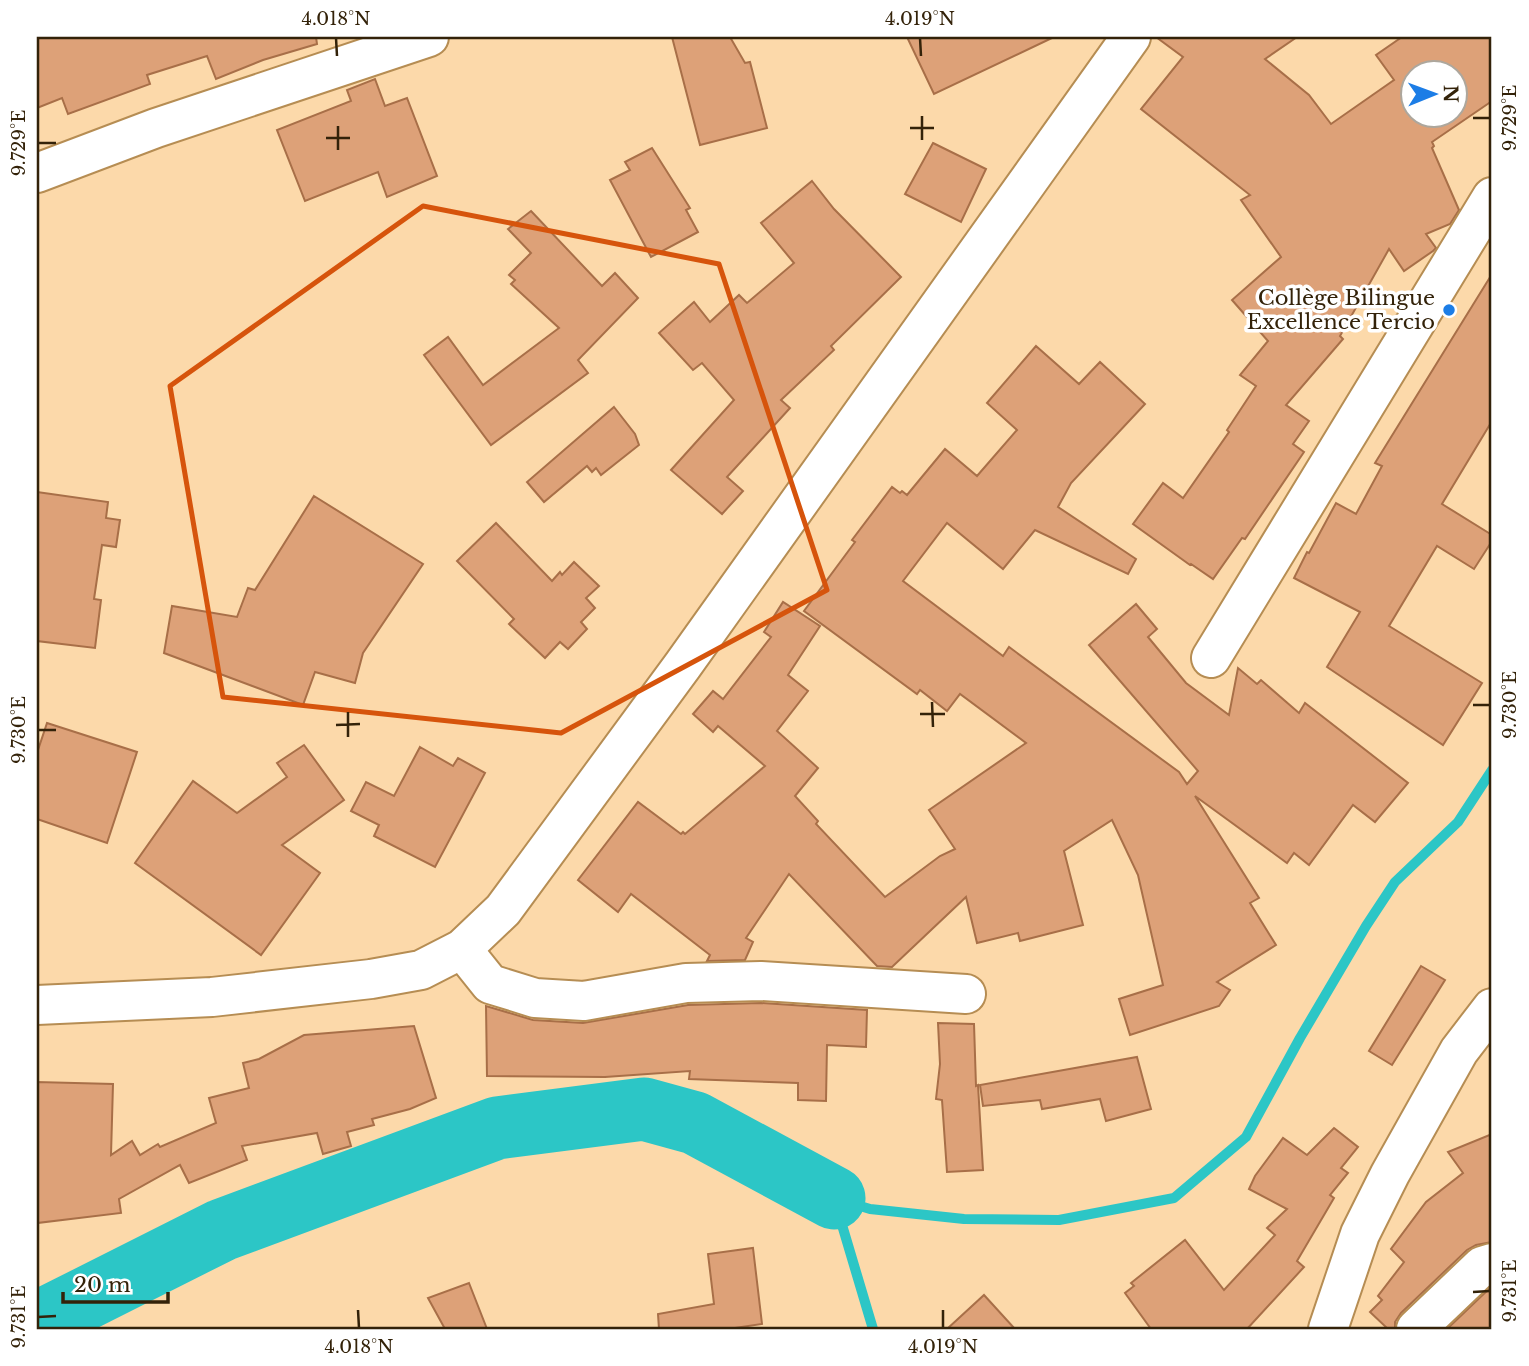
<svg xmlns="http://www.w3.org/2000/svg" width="1529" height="1366" font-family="'Libre Baskerville',serif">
<rect width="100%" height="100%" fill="#fcd9aa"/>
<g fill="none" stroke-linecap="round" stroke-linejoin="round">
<g stroke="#2cc6c6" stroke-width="10">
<polyline points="834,1198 870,1209 964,1219 1059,1220 1174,1198 1246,1137 1300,1038 1366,926 1395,882 1458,822 1492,770"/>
<polyline points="834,1198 873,1329"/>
</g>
<polyline stroke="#2cc6c6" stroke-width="63" points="37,1323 222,1230 497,1128 644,1109 695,1123 834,1198"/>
</g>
<g fill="#dda178" stroke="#a86f48" stroke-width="2" fill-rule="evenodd">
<polygon points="37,37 316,37 317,44 263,60 216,79 207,56 147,75 150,84 68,114 62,98 37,108"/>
<polygon points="672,37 730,37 745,63 750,62 767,128 700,145"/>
<polygon points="907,37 1054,37 934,94"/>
<path d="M1156,37H1297L1265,59L1309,95L1331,124L1394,80L1376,55L1402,37H1492V101L1432,142L1434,146L1432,148L1459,210L1450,224L1426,234L1436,248L1433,251L1404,271L1389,249L1340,336L1343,339L1286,405L1309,421L1293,444L1304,452L1245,539L1242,538L1213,579L1191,564L1190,565L1133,524L1163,483L1183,498L1229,432L1227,430L1256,386L1240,375L1268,341L1232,300L1281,257L1241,200L1250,195L1141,109L1183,57ZM1413,74H1455V116H1413Z"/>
<polygon points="375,79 385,106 407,98 437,176 387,197 378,172 305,201 277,130 351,101 347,90"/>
<polygon points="933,143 986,169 961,222 905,194"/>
<polygon points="652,148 690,208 686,210 698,232 651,257 610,180 630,170 625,162"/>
<polygon points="812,181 834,209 901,277 831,346 834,350 781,400 790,408 727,477 743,491 722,514 671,470 734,400 702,363 693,370 659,333 694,302 710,322 739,295 747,303 794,263 761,223"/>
<polygon points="531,211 602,286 615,273 638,298 578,360 588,373 491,445 424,355 448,337 483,385 559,328 511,284 515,280 509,275 531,253 508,229"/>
<polygon points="1492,274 1492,421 1442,504 1492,535 1492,541 1474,569 1437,546 1389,626 1482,683 1443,745 1327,667 1360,612 1294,578 1307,552 1309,553 1336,503 1356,514 1382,466 1375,463"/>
<polygon points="1036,346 1079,384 1100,362 1145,404 1071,483 1058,507 1136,559 1128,574 1035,530 1003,569 947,523 903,581 1003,656 1009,647 1179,772 1187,784 1198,771 1089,645 1136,604 1157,629 1148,637 1186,683 1229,715 1238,668 1257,684 1261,680 1299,713 1305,703 1408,783 1375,822 1353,805 1309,865 1294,853 1287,863 1195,796 1259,898 1250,903 1276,945 1217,982 1230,990 1219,1006 1130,1035 1119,999 1163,985 1138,875 1112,820 1064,851 1083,925 1020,941 1018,933 977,943 966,897 892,967 877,966 789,874 746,938 753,942 745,960 707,961 710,955 631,894 618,912 578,880 638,802 681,834 683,832 685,834 765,766 718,726 713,732 693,714 713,691 723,699 771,637 764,632 783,602 820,626 788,675 808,691 777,731 818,768 795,796 818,821 816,824 885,897 940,856 955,849 929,810 1026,743 960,694 947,711 920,690 917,694 804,611 855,542 852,540 892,487 900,493 902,491 907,495 945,449 977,476 1017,430 987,403"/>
<polygon points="614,407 635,434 639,445 601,475 596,468 592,472 587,466 544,502 527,482"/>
<polygon points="37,492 108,502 106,518 120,520 116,547 102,545 94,599 101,600 95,648 37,641"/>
<polygon points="314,496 423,564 363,653 355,683 315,672 303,705 164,653 172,606 237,617 248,588 255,590"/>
<polygon points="496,523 552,581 560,572 562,575 574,562 599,586 586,598 595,608 581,622 587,629 568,649 560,642 545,658 509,624 514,619 457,561"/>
<polygon points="47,723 137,752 107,843 37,819 37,753"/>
<polygon points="304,745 344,800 282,845 320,873 261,955 135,863 193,781 237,813 287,777 277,763"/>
<polygon points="420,747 453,766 458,758 485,773 435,867 374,836 379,825 351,811 366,782 394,796"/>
<polygon points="1421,966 1445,980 1392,1065 1369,1051"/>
<polygon points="761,1003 867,1010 866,1047 827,1045 826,1101 798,1100 798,1083 689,1079 690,1071 605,1077 487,1076 486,1006 533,1020 583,1023 688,1005"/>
<polygon points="938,1023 974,1024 976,1086 978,1085 983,1170 947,1172 942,1100 936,1099 940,1064"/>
<polygon points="414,1026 436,1098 410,1109 372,1119 374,1125 347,1132 351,1146 323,1154 317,1133 242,1146 247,1160 189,1183 180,1165 119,1199 121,1213 37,1223 37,1082 113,1084 111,1155 132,1141 140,1155 158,1144 160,1147 216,1123 209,1098 249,1088 243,1063 259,1059 304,1035"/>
<polygon points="1137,1057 1151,1109 1106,1121 1100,1099 1042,1109 1040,1100 983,1106 980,1085"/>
<polygon points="1334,1128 1358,1147 1341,1168 1348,1173 1330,1195 1334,1198 1297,1261 1304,1267 1247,1329 1151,1329 1125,1293 1134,1286 1131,1283 1185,1240 1224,1290 1275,1235 1267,1228 1287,1209 1249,1189 1255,1176 1283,1138 1307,1155"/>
<polygon points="1492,1134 1492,1242 1476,1245 1467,1250 1401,1313 1395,1322 1395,1329 1388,1329 1370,1312 1382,1300 1378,1296 1404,1262 1391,1249 1426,1202 1463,1173 1448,1152"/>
<polygon points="753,1248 762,1324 728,1329 659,1329 658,1314 714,1304 708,1254"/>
<polygon points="469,1283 487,1329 445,1329 428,1298"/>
<polygon points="1492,1286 1492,1329 1447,1329"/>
<polygon points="984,1295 1015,1329 947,1329"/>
</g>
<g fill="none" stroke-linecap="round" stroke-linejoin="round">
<g stroke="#b68d53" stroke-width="42">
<g id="minor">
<polyline points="37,173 156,128 429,37"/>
<polyline points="1211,658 1492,197"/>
<polyline points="462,949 490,984 535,998 584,1001 686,983 761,981 966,994"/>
<polyline points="37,1005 212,997 371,979 421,970 462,949 503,910 683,665 1131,37"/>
<polyline points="1416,1329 1482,1266 1492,1263"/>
</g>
</g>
<g stroke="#b68d53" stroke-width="42">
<polyline id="secondary" points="1328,1329 1360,1234 1390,1174 1459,1051 1492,1008"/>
</g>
<use href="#minor" stroke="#fff" stroke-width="38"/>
<use href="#secondary" stroke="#fff" stroke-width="38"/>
</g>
<path fill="none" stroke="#d6540c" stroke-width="5" stroke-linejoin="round" d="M423,206L719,264L827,590L561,733L223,697L170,386Z"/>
<path fill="none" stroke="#332209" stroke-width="2.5" d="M336,38L337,56M920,38L921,56M922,116V140M1473,118H1490M338,126V150M910,128H934M326,138H350M38,143H56M932,702L933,727M1473,705H1490M348,712V737M920,714H945M336,725L360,724M38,730H56M1473,1292L1490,1291M358,1310L359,1328M943,1310V1328M38,1317L56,1316"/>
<circle fill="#1c7de6" stroke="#fff" stroke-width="2.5" cx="1449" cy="310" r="7"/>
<g text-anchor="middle" stroke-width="7" stroke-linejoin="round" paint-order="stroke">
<g font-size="21" fill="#332209" stroke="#fff" text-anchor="end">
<text x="1435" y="305">Collège Bilingue<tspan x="1435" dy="24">Excellence Tercio</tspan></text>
</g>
</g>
<rect width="1529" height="1366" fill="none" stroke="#ffffff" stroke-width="77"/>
<g transform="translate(1434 94) rotate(89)"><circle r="33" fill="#ffffff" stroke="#ada79d" stroke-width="2"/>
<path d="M0-5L12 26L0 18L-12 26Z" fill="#1c7de6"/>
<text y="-10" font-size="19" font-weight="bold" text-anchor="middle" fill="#332209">N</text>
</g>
<path d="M63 1292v10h105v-10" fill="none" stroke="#332209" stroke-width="3.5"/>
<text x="74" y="1292" font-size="21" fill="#332209" stroke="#ffffff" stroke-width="5" paint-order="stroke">20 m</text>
<rect x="38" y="38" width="1452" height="1290" fill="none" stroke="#332209" stroke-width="2.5"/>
<g font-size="18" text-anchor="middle" fill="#332209">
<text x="336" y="25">4.018°N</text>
<text x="920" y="25">4.019°N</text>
<text transform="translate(1510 118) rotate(-90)" y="6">9.729°E</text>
<text transform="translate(19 143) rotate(-90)" y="6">9.729°E</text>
<text transform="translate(1510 705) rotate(-90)" y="6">9.730°E</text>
<text transform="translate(19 730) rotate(-90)" y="6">9.730°E</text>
<text transform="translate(1510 1291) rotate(-90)" y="6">9.731°E</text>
<text transform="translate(19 1317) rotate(-90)" y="6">9.731°E</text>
<text x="359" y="1353">4.018°N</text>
<text x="943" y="1353">4.019°N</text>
</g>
</svg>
